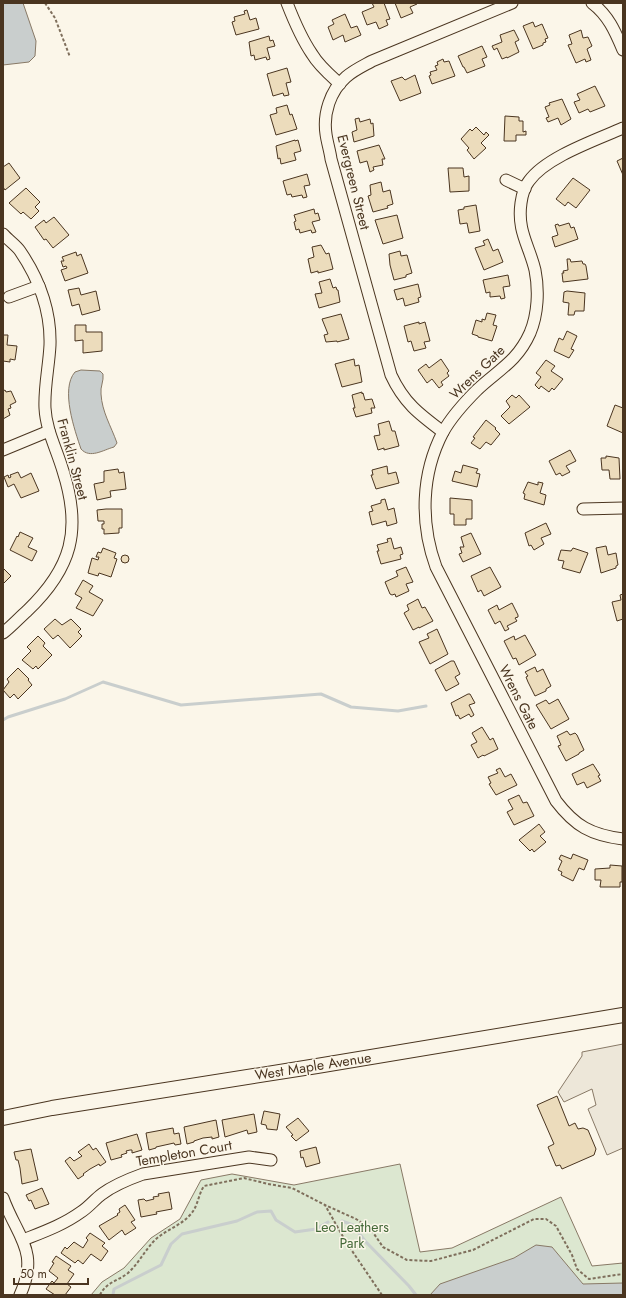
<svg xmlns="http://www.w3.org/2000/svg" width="626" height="1298" font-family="Jost,sans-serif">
<rect width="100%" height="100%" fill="#fbf6e9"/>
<polygon fill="#dce7d0" stroke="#887966" points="400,1164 420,1252 452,1248 561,1197 592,1266 623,1263 623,1295 91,1295 102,1282 124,1268 151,1238 180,1219 201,1180 232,1174 294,1185"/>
<polygon fill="#ede7d9" stroke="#887966" points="623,1044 623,1148 607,1155 588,1109 596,1105 592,1089 564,1102 558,1092 582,1056 582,1052"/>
<g fill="#c9cecd" stroke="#887966">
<polygon points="3,3 23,3 36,41 35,56 29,62 3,65"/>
<path d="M81,370L100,371L103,374C104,381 100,387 101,394C102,412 111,426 117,443L114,447C103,450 90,459 81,449C75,431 60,389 75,372Z"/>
<polygon points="536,1245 552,1247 583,1284 623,1283 623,1295 430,1295 440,1284 514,1258"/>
</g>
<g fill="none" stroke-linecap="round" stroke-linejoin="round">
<g stroke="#c9cecd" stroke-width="3">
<polyline points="3,720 8,717 65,699 103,682 181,705 321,694 351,707 398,711 426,706"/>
<polyline points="342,1221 353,1225 365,1241 409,1286 416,1295"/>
<polyline points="113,1295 114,1289 161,1265 171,1244 182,1234 237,1221 257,1212 271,1211 276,1220 295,1232 316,1229 328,1222"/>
</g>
</g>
<g fill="#ecdcbc" stroke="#4a3520">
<polygon points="372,3 384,3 390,19 386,20 388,25 379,29 376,22 367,25 362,12 374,7"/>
<polygon points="395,3 416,3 417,4 410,7 413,13 401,18"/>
<polygon points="247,10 250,20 256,18 259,29 236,35 232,22 235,21 234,17 245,14 244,11"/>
<polygon points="345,14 351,28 357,26 361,35 345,42 343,35 333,40 328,27 334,24 332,20"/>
<polygon points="533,22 535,27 542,24 548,38 545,39 546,42 543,43 543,45 533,49 523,26"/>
<polygon points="514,30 519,40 515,42 519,52 507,58 507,57 502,59 497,48 494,50 492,46 502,42 500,35"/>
<polygon points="581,30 583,38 588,37 592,46 587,49 591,60 586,62 585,59 576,63 568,45 572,44 569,35"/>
<polygon points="269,36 270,41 273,40 275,46 267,48 270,59 267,60 266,57 255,60 254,55 251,56 249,42"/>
<polygon points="482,46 487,57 482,59 485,66 467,73 464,67 463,67 458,56"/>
<polygon points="443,59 444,62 449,61 455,76 432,84 429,76 431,75 430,72 437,70 435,66 438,65 437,62"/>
<polygon points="287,68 291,82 286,83 289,95 284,96 283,93 273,96 267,74"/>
<polygon points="415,75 421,93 400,101 391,81 402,77 405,80"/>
<polygon points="595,86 605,106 590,112 588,109 579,113 574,102 580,100 577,94"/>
<polygon points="562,99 571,119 561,125 558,118 548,122 546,118 549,117 545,107 550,105 549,103"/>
<polygon points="287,105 290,115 292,114 297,129 276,135 270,115 277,113 276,108"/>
<polygon points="505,116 519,117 519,121 523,121 523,132 526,131 526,135 516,135 516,141 504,141"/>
<polygon points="359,118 360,122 370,119 371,124 373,123 374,136 354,142 352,132 357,130 355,119"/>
<polygon points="476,127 484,135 486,132 489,135 481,143 486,148 474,159 467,150 469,148 461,139 470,129 472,131"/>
<polygon points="295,140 295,141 298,140 301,151 294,153 296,160 281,164 280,158 278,159 276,146"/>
<polygon points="379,145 385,159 382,159 383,165 373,167 374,170 370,172 367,161 360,163 357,151"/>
<polygon points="623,158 623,175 617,161"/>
<polygon points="9,163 20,178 5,190 3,187 3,167"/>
<polygon points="448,168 463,168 464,177 469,176 469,191 450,192"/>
<polygon points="307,174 310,185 304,186 307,197 303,198 302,195 292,197 291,194 287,195 283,181"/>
<polygon points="573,178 590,190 576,208 568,202 565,206 556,199"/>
<polygon points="381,182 383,192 390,190 393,204 387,206 388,208 373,212 368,196 371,195 370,185"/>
<polygon points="26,188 40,202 35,207 39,211 31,219 23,212 21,214 9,203"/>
<polygon points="476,205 480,231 469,233 467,223 460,224 458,210 464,209 464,207"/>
<polygon points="314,209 315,214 318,213 320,220 312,222 316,232 312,233 311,230 300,233 299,229 296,230 294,222 296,221 294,215"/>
<polygon points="397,215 403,238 383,244 375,220"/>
<polygon points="54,217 69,235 53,248 46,239 44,240 35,227 44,220 46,223"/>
<polygon points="569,223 571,228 574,227 578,239 555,247 552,237 558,235 555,225 558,224 559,226"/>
<polygon points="488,239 493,251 498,249 503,262 484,270 475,248 485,245 483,241"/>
<polygon points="321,245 326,254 329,253 333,269 318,273 318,271 311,273 308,259 314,257 312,247"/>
<polygon points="400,251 401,256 407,255 412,273 406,275 406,277 394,280 390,265 389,254"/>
<polygon points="76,252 77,256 81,254 88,273 65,281 61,270 67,268 66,266 63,267 61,261 64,261 62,257"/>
<polygon points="567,259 570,259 571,262 582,261 583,264 585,264 586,266 588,279 563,282 562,273 564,273 563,271 568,270"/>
<polygon points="508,275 510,286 503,287 505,298 501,299 500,296 490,297 490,292 486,293 483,280"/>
<polygon points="330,279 333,288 336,287 337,290 338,290 340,302 319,308 315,294 322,293 319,282"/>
<polygon points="418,284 421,297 418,298 419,302 405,306 403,298 397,300 394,290"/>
<polygon points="79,288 81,295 96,291 100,310 82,315 79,304 72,306 68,290"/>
<polygon points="567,291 585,293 584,311 575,311 574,315 568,315 569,303 563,302 564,292"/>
<polygon points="487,313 496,315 493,325 497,326 492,341 478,337 478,336 472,334 476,320 482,322 482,319 485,320"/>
<polygon points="341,314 349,339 337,342 337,341 326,342 324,335 328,334 322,319"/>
<polygon points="419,322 419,324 425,322 430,341 424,342 426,348 414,351 411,341 408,342 404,326"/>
<polygon points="75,325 86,325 86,332 102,332 102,351 83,353 83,340 75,341"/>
<polygon points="567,331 577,336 571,349 574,350 569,358 554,351 559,338 563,340"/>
<polygon points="3,335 8,335 7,345 17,346 15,360 10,359 10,362 3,361"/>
<polygon points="354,359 355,366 359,365 362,382 342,387 335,364"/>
<polygon points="441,359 449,371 447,373 449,376 441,382 443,385 439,388 432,379 427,383 418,370 426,364 429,368"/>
<polygon points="546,360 555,366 551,371 563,379 554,390 552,388 549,392 541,386 539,389 535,385 541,377 536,373"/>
<polygon points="5,390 6,392 11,391 16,402 10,405 11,408 8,409 10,415 3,419 3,391"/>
<polygon points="362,392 362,394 363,393 365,400 372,399 375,408 371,408 372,413 356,417 353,408 355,408 352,395"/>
<polygon points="512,395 516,398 519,395 530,407 509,424 501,416 510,407 506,401"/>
<polygon points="615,405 623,408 623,433 607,426"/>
<polygon points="486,420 496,428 495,429 500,434 491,445 486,442 480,449 471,443 475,438 473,437 476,433"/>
<polygon points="389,421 392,431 395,431 399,446 384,450 384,448 378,450 374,436 380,435 378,424"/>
<polygon points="570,450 576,461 566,466 570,472 562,476 560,473 556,475 549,461"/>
<polygon points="606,456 619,458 620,479 610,479 609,470 602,470 601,458 606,458"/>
<polygon points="463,465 478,469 476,473 480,474 477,487 452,481 455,471 461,473"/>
<polygon points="387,466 388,474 396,472 399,483 376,489 371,475 373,475 372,470"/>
<polygon points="118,469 119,473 124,472 126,489 110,491 111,497 97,500 94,484 104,482 104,471"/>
<polygon points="18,472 21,478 31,473 39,491 21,498 14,484 8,487 4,477 8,475 9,478 11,477 10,475"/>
<polygon points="528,482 538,485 538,482 543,483 540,493 546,495 544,505 524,499 525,494 523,493"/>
<polygon points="450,498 472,500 472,519 466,519 466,525 454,525 454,514 450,514"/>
<polygon points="385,499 388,510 394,508 397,523 387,526 386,521 372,525 369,512 373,511 371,506 381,503 381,500"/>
<polygon points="106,509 122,509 122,528 119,528 119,533 104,534 104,529 102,529 102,524 104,524 104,521 98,521 97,510"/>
<polygon points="546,523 551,534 541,538 544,544 534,550 531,545 529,546 525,533"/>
<polygon points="20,532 33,538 28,547 37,551 32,561 10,550 17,536 18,537"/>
<polygon points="471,533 481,554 463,562 459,554 462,553 460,547 464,547 461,537"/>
<polygon points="391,538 394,549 401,547 403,554 400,555 401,559 381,564 377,551 379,551 377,545 388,542 387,539"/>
<polygon points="606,546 608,555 616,553 618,565 616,566 616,568 601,573 596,548"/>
<polygon points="103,548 116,553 114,558 117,559 111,577 99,573 98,576 88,573 92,558 98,560 99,557 96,557 98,552 101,553"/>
<polygon points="573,548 588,553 580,573 562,568 564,561 558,560 561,550 571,551"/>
<circle cx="125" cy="559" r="4"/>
<polygon points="406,567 413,582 406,584 409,591 396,597 395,594 392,595 390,594 385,582 398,576 396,571"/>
<polygon points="490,567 501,587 484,596 481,590 478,592 471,576"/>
<polygon points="3,568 11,576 3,584"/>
<polygon points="83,580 93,586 89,592 103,600 93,616 76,608 82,598 75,594"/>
<polygon points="623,594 623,619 617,621 612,602 621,600 620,595"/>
<polygon points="418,599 422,608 425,607 433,621 419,628 419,627 413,630 404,613 409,610 407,605"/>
<polygon points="512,603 518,615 518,617 515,618 517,621 507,626 509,629 505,631 500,621 495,624 488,610 497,605 499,610"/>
<polygon points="55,619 62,625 71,619 81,629 78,632 82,636 70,648 58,635 53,639 44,629"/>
<polygon points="437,629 448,654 430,664 419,642 429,638 427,634"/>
<polygon points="525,635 536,655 519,665 516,658 513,659 504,641 514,636 515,640"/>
<polygon points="38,636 45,643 43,646 52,655 38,669 36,666 33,669 22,660 31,651 27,647"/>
<polygon points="451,661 454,661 460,674 455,677 459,684 446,691 435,670"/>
<polygon points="535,667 537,672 543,669 551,686 546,689 546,691 535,696 528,682 526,677 528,676 525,672"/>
<polygon points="18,668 29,679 28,680 32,685 18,699 14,694 10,698 3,690 9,682 7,679"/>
<polygon points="468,694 470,694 475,703 469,705 474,715 471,717 469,714 460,719 458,715 456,716 451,703"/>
<polygon points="558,699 569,719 551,729 536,705 546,700 549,704"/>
<polygon points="482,727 490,740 493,738 498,749 484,756 483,755 478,758 471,745 477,742 472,733"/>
<polygon points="567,731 570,735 575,733 577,735 584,750 579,753 579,754 566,761 558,746 561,745 557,736"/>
<polygon points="593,764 600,775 598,776 601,781 587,788 584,782 577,785 572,774"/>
<polygon points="500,768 505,777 511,774 517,785 496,795 489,784 491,783 488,777 498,773 496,770"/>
<polygon points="519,795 523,803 527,802 534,816 514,825 507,812 513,809 508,800"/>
<polygon points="539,824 545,832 540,836 546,842 534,852 532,849 530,851 519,840"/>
<polygon points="573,854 588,860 584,870 579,868 573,881 561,875 562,872 558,870 562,861 559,859 561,855 571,859"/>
<polygon points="610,865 622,866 622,882 620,882 620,887 600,887 601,880 595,880 595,869 610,868"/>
<polygon points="557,1096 569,1126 575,1123 578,1129 583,1128 588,1130 596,1149 594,1155 562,1169 560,1165 556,1166 548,1147 554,1144 537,1105"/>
<polygon points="264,1111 280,1114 277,1130 267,1129 266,1125 261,1124"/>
<polygon points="254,1114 257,1132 248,1134 247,1130 225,1137 222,1120"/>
<polygon points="298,1118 309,1131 296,1141 291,1136 293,1135 286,1127"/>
<polygon points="216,1120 219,1137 212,1139 212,1137 203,1138 194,1141 194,1142 187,1144 184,1127"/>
<polygon points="173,1128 174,1134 179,1133 181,1144 175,1145 174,1143 156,1147 156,1148 149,1150 146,1133"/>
<polygon points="137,1134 142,1150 132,1153 132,1150 130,1150 126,1151 127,1153 121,1155 122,1157 111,1160 106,1143"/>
<polygon points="89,1144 93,1150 96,1148 106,1162 100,1166 99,1164 90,1169 83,1174 84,1175 78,1179 65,1161 70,1157 74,1161 82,1156 78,1152"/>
<polygon points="316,1147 320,1163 306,1167 303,1157 301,1158 300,1151"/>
<polygon points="31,1149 38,1180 22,1184 20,1168 18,1160 16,1160 14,1152"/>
<polygon points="42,1188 49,1204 35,1209 31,1200 29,1201 26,1195"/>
<polygon points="169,1192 172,1209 156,1212 157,1214 141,1217 138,1200 144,1199 146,1201 154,1199 153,1197 159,1196 158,1194"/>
<polygon points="125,1205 135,1220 131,1222 136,1228 125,1235 122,1230 109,1240 99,1226 118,1215 117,1214 120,1212 119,1209"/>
<polygon points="90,1233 105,1243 102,1246 108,1251 101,1261 91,1254 83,1264 78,1260 75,1263 61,1253 65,1247 67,1249 74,1242 83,1248 88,1240 86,1238"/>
<polygon points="56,1256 71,1266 68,1270 74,1274 67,1284 71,1287 65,1295 55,1295 46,1289 52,1281 54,1283 58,1278 49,1271 54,1263 52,1262"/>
</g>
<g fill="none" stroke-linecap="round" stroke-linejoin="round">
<g stroke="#4a3520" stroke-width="13">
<g id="minor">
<path d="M287,3C294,21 301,38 312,54C319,66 330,75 340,84"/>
<path d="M592,3C608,15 615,31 623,50"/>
<path d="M623,128C596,140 546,157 529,181C524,187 522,196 521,203C517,231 529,245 535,270C539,290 538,314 530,333C517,362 498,370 477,390C465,402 452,416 443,432C421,474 420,523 436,567L556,801C575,826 591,835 623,839"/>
<polyline points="506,180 525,189"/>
<path d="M3,234C8,240 16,245 20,251C39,279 51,311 50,345C49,366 44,387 45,408C46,430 57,450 63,471C82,530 72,568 27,611C19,618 12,626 3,633"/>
<polyline points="9,297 39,286"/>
<path d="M443,432C419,414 404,403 391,375L331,159C330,151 327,142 326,134C323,114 330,91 346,77C354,70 363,66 372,61L512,3"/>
<polyline points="3,450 49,431"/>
<polyline points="583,509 623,508"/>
<path d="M3,1198C17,1237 40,1251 20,1295"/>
<path d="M23,1240C43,1232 63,1225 81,1212C89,1207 95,1199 102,1194C114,1185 129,1179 143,1174L249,1157L271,1160"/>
</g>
</g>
<g stroke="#4a3520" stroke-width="16">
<polyline id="major" points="3,1118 52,1108 317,1066 623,1015"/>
</g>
<g stroke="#7f6f5c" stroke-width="2" stroke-dasharray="3 2" stroke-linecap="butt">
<polyline points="45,3 55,18 70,57"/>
<path d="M100,1295C106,1282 118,1281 128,1273C138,1264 144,1252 153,1242C163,1231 179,1227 190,1215C198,1207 198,1195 204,1186L244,1178L268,1184L292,1188L325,1205"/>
<polyline points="382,1295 346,1242 325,1205 356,1219 370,1228 383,1247 407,1260 431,1261 473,1250 534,1219 546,1219 556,1226 572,1255 577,1269 589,1279 623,1274"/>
</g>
<use href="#minor" stroke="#fbf6e9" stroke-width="11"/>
<use href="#major" stroke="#fbf6e9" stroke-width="14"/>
</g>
<g text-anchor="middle" stroke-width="3" stroke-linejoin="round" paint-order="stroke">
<g font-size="14" fill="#4a3520" stroke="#fbf6e9">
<text transform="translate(354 182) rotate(76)" y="5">Evergreen Street</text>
<text transform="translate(477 372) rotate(-44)" y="5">Wrens Gate</text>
<text transform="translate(73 459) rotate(75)" y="5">Franklin Street</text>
<text transform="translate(519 697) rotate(63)" y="5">Wrens Gate</text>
<text transform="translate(313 1066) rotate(-9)" y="5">West Maple Avenue</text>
<text transform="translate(184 1153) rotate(-10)" y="5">Templeton Court</text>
</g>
<g font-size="14" fill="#436837" stroke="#fbf6e9">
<text x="352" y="1232">Leo Leathers<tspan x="352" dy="16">Park</tspan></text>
</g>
</g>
<rect width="626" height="1298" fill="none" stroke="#4a3520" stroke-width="8"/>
<path d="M14 1278v6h74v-6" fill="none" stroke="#4a3520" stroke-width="2"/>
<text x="20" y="1278" font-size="12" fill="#4a3520" stroke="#fbf6e9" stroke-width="3" paint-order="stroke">50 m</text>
</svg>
